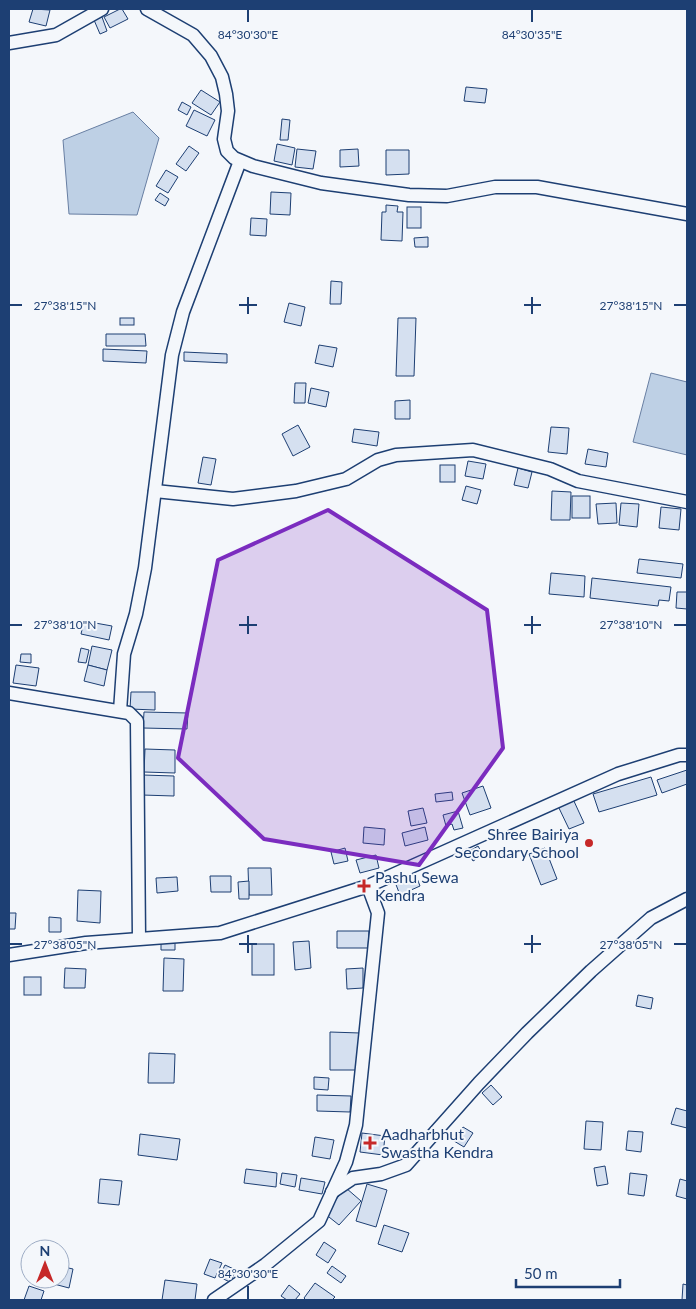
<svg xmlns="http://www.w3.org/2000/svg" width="696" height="1309" font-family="Lato,sans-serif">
<rect width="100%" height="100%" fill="#f4f7fb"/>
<g fill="#bed0e5" stroke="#687fa3">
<polygon points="133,112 159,138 137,215 69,214 63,140"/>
<polygon points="651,373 687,382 687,455 633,442"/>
</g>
<g fill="#d5e0f0" stroke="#1d3f73">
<polygon points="33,9 50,10 46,26 29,22"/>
<polygon points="120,9 122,9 128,19 110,28 104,17"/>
<polygon points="102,17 107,31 100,34 94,20"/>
<polygon points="466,87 487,89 485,103 464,101"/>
<polygon points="201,90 220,102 211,115 192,103"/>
<polygon points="182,102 191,107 187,115 178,110"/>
<polygon points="194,110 215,120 207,136 186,126"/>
<polygon points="282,119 290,120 288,140 280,140"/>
<polygon points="277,144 295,148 292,165 274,161"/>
<polygon points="189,146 199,153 186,171 176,164"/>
<polygon points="297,149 316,151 313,169 295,167"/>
<polygon points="358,149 359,166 340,167 340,150"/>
<polygon points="386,150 409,150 409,174 386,175"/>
<polygon points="166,170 178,177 168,193 156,186"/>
<polygon points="271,192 291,193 290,215 270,214"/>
<polygon points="160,193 169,199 165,206 155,200"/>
<polygon points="386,205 398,206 397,212 403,212 402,241 381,240 382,212 386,212"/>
<rect x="407" y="207" width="14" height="21"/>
<polygon points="251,218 267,219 266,236 250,235"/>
<polygon points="428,237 428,247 415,247 414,238"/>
<polygon points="331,281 342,282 341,304 330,304"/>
<polygon points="289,303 305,307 301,326 284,322"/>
<rect x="120" y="318" width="14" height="7"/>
<polygon points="398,318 416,318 414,376 396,376"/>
<polygon points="106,334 145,334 146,346 106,346"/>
<polygon points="319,345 337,348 333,367 315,363"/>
<polygon points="103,349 147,351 146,363 103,361"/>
<polygon points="184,352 227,354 227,363 184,361"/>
<polygon points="295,383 306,383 305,403 294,403"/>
<polygon points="311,388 329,392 326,407 308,403"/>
<polygon points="410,400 410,419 395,419 395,401"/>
<polygon points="298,425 310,447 293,456 282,434"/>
<polygon points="551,427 569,428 567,454 548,452"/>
<polygon points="354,429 379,432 377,446 352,442"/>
<polygon points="588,449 608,453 606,467 585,464"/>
<polygon points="203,457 216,459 211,485 198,483"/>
<polygon points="468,461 486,464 483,479 465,476"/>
<rect x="440" y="465" width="15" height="17"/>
<polygon points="518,468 532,472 528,488 514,485"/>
<polygon points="466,486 481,490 477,504 462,500"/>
<polygon points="552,491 571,492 570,520 551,520"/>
<rect x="572" y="496" width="18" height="22"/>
<polygon points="616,503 617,523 598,524 596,504"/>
<polygon points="621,503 639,504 637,527 619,525"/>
<polygon points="661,507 681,509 679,530 659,528"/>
<polygon points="639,559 683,564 681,578 637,573"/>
<polygon points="551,573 585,576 584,597 549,594"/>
<polygon points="592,578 671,587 669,601 659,600 658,606 590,598"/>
<polygon points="677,592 687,592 687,609 676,608"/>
<polygon points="84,621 112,626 109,640 81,634"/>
<polygon points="92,646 112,650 107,670 88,665"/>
<polygon points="81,648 89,650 86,663 78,662"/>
<polygon points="21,654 31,654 31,663 20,662"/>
<polygon points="16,665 39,668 36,686 13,683"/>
<polygon points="88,665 107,670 104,686 84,681"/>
<polygon points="131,692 155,692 155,710 130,709"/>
<polygon points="144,712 188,713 187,729 143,728"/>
<polygon points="145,749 175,750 175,773 144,772"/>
<polygon points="687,770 687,784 662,793 657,780"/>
<polygon points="143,775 174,776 174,796 142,795"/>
<polygon points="651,777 657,795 599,812 593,794"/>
<polygon points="483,786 491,808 470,815 462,793"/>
<polygon points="452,792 453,800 436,802 435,794"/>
<polygon points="573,799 584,823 569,829 558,806"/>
<polygon points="423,808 427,823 411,826 408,811"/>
<polygon points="458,811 463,828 454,830 452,824 446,826 443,815"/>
<polygon points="364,827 385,829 384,845 363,843"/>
<polygon points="425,827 428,840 405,846 402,833"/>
<polygon points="478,846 483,855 473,861 468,852"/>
<polygon points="345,848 348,861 334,864 331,852"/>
<polygon points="545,848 557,879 541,885 529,854"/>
<polygon points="376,855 379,868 360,873 356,860"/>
<polygon points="248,868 271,868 272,895 249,895"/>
<polygon points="415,873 420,886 400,895 395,882"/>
<polygon points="210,876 231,876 231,892 211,892"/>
<polygon points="177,877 178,891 157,893 156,878"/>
<polygon points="249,881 249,899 239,899 238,882"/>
<polygon points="78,890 101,891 100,923 77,921"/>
<polygon points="9,913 16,913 15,929 9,929"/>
<polygon points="49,917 61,918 61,932 49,932"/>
<polygon points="337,931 369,931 368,948 337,948"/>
<polygon points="309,941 311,968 295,970 293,942"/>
<polygon points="175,942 175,950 161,950 161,943"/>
<rect x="252" y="944" width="22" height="31"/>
<polygon points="164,958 184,959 183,991 163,991"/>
<polygon points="65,968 86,969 85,988 64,988"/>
<polygon points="363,968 363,988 347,989 346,969"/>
<rect x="24" y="977" width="17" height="18"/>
<polygon points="638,995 653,998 651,1009 636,1006"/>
<polygon points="330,1032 360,1033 359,1070 330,1070"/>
<polygon points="149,1053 175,1054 174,1083 148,1083"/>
<polygon points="314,1077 329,1078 328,1090 314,1089"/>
<polygon points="491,1085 502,1097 493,1105 482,1093"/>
<polygon points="317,1095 351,1096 350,1112 317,1111"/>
<polygon points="676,1108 687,1111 687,1128 671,1124"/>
<polygon points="586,1121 603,1122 601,1150 584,1149"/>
<polygon points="463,1127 473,1133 464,1147 454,1141"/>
<polygon points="628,1131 643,1132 641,1152 626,1150"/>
<polygon points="362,1133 385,1136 383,1155 360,1152"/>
<polygon points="140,1134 180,1139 177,1160 138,1155"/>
<polygon points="315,1137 334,1140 330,1159 312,1156"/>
<polygon points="605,1166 608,1184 597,1186 594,1168"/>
<polygon points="246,1169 277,1173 276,1187 244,1183"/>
<polygon points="282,1173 297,1175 295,1187 280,1184"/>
<polygon points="630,1173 647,1175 644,1196 628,1194"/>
<polygon points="301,1178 325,1182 322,1194 299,1190"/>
<polygon points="100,1179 122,1181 119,1205 98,1203"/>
<polygon points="680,1179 687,1181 687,1199 676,1196"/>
<polygon points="367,1184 387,1190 376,1227 356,1221"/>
<polygon points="346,1188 361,1201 339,1225 324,1213"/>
<polygon points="384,1225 409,1233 402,1252 378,1244"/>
<polygon points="324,1242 336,1250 328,1263 316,1255"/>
<polygon points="210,1259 222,1263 215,1278 204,1274"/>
<polygon points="225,1265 236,1270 230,1282 219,1277"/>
<polygon points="60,1266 73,1269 69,1288 54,1284 55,1279 60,1279"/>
<polygon points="332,1266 346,1276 341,1283 327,1273"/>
<polygon points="165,1280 197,1284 195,1300 162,1300"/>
<polygon points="315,1283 335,1297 332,1300 306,1300 304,1298"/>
<polygon points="683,1284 687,1285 687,1300 682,1300"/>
<polygon points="289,1285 300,1294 295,1300 287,1300 281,1296"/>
<polygon points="29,1286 44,1291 41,1300 24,1300"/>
</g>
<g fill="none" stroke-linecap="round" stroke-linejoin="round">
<g stroke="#1d3f73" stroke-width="15">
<g id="street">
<polyline points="147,9 193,35 211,56 222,77 226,94 228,111 224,139 227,151 234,158 253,166 321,183 409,195 447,196 495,187 537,187 687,214"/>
<polyline points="9,43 56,35 102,9"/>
<polyline points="155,491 233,499 296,491 346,479 378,460 396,455 473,450 550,469 578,481 687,502"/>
<polyline points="9,693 129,713 137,721 139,938"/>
<polyline points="120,711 124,654 136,614 145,568 172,355 183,312 240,161"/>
<polyline points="9,955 86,943 220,933 368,886 618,774 679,755 687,755"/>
<polyline points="332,1192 353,1178 381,1174 406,1165 479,1083 527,1033 591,971 651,918 687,899"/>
<polyline points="214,1300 265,1265 319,1221 346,1162 356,1125 378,913 368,886"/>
</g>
</g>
<use href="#street" stroke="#f4f7fb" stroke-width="12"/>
</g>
<path fill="#7b2cbf" fill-opacity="0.2" stroke="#7b2cbf" stroke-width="4" stroke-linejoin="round" d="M328,510L487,610L503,748L419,865L264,839L178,758L218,560Z"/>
<path fill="none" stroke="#1d3f73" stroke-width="2" d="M248,10V22M532,10V22M248,297V314M532,297V314M10,305H22M239,305H257M524,305H541M674,305H686M248,616V634M532,616V634M10,625H22M239,625H257M524,625H541M674,625H686M248,935V953M532,935V953M10,944H22M239,944H257M524,944H541M674,944H686M248,1286V1299"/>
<g fill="#c62828" stroke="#f4f7fb" stroke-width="2">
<circle cx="589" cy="843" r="5"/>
<path d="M361.5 878.5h5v5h5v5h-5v5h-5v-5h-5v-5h5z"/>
<path d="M367.5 1135.5h5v5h5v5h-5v5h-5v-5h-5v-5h5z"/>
</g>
<g text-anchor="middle" stroke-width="4" stroke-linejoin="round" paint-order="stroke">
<g font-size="16" fill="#1d3f73" stroke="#f4f7fb" text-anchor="start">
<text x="579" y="840" text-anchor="end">Shree Bairiya<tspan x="579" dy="18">Secondary School</tspan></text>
<text x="375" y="883">Pashu Sewa<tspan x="375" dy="18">Kendra</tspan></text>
<text x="381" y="1140">Aadharbhut<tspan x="381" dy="18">Swastha Kendra</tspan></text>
</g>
</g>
<g font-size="12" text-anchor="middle" fill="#1d3f73" stroke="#f4f7fb" stroke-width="4" stroke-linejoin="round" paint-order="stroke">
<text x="248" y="39">84°30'30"E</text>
<text x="532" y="39">84°30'35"E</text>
<text x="65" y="310">27°38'15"N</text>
<text x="631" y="310">27°38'15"N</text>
<text x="65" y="629">27°38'10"N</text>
<text x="631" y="629">27°38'10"N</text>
<text x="65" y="949">27°38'05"N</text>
<text x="631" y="949">27°38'05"N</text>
<text x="248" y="1278">84°30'30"E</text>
</g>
<rect width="696" height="1309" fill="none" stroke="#1d3f73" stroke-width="20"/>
<g transform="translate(45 1264)"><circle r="24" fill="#f4f7fb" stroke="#9eadc5"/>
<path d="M0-4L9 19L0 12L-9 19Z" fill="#c62828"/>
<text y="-8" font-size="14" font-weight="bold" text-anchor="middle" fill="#1d3f73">N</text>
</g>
<path d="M516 1279v8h104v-8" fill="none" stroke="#1d3f73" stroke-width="2.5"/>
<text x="524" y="1279" font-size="15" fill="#1d3f73" stroke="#f4f7fb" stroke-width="4" paint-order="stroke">50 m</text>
</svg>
